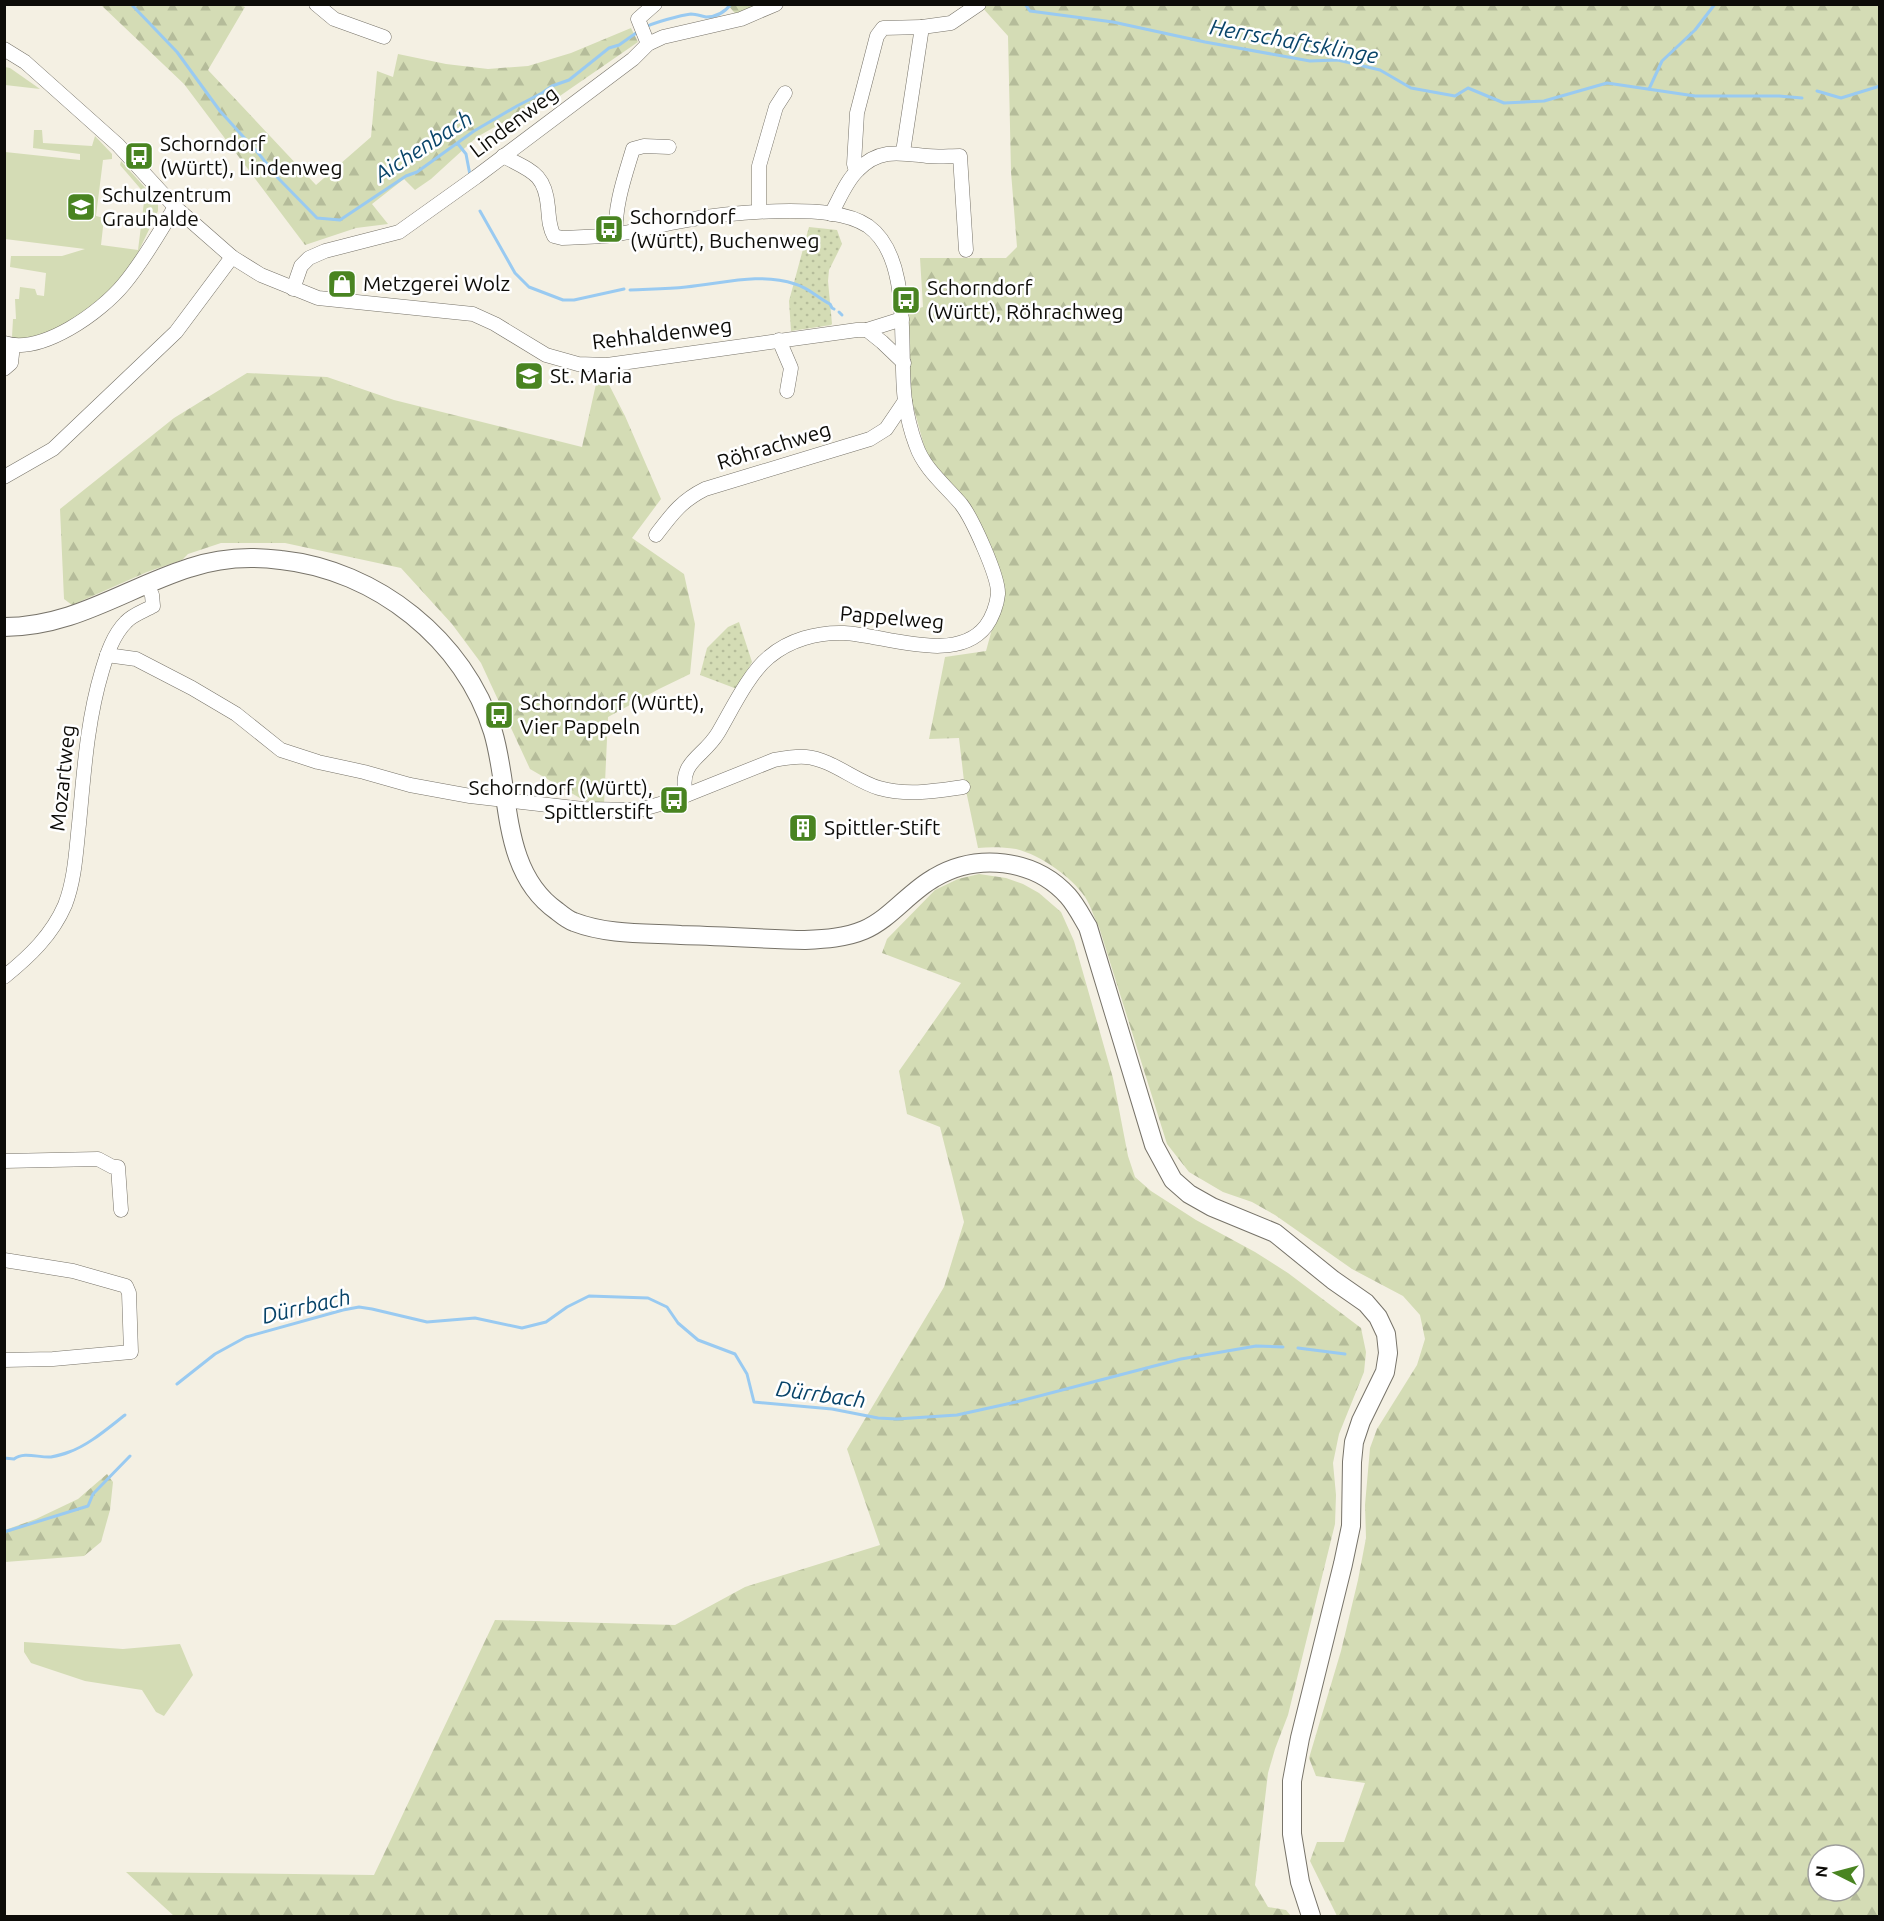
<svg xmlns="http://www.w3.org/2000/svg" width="1884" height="1921" font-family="Ubuntu,sans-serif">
<defs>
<pattern id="forest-firs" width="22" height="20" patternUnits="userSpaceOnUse" patternTransform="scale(1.5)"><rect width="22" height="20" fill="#d4dcb5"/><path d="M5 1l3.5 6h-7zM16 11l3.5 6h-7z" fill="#b5bc9a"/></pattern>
<pattern id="park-dots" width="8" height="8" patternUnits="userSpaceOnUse" patternTransform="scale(1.5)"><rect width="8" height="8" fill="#d4dcb5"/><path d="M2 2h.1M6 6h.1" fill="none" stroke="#b5bc9a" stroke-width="1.8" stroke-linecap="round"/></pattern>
</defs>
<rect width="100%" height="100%" fill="#f4f0e3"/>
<g fill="#d4dcb5">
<polygon points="5,67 10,68 40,89 5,85"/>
<polygon points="34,130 42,130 43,143 92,146 95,136 112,154 112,159 103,160 96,216 104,218 101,245 138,250 145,194 120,165 121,161 158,202 158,211 130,269 113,289 78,318 36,338 18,339 12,337 13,319 16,319 15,299 19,299 20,287 35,289 37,295 44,296 46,273 10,267 11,256 62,256 85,249 5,239 5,152 80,160 80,154 33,148"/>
<polygon points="24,1642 123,1649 180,1644 193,1675 164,1716 156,1712 142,1690 85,1681 31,1663 24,1652"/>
</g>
<g fill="url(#forest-firs)" fill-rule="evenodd">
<polygon points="238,4 245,7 208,70 316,185 371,137 377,71 393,77 398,54 446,64 488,69 528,66 571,53 631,28 638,42 528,118 521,112 477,137 431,179 415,190 404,179 372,204 388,224 356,228 305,245 184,84 101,5"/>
<polygon points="728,5 771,5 738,17"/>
<path d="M980,5H1879V1916H1337L1310,1861L1317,1842H1344L1365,1783L1316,1776L1309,1758L1341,1651L1358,1580L1366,1538L1365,1505L1370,1448L1377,1429L1417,1365L1425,1339L1420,1315L1403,1296L1352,1269L1275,1215L1252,1202L1223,1192L1189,1172L1167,1144L1099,927C1094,918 1091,906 1085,897C1071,876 1040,855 1016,849C1003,847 990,847 978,848L964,781L959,738L929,739L945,657L986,651L1000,600V579L926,453L911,398L907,311L923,307L920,258H1006L1017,247L1011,172L1008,36ZM1818,1855H1854V1891H1818Z"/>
<polygon points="247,373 327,377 394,400 582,447 598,375 604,375 625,416 661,499 632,538 684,574 695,624 690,674 659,689 608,717 604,805 585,801 530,769 481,663 452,624 401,568 285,543 221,543 188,554 182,560 147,572 72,605 64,599 60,509 174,418"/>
<polygon points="979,874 1006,878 1023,884 1039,893 1061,912 1074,941 1113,1078 1128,1156 1135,1177 1151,1191 1196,1220 1255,1252 1288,1273 1361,1328 1366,1352 1364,1372 1339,1434 1333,1463 1336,1495 1335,1524 1288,1715 1275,1749 1268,1773 1255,1885 1268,1907 1286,1910 1291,1916 174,1916 126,1872 374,1875 495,1620 675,1625 745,1587 880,1545 847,1449 944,1287 964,1222 940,1127 907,1114 899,1071 961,983 882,953 887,939 935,890 958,879"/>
<polygon points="107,1474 113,1482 110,1510 101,1542 84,1556 5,1562 5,1530 36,1519 78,1499"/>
</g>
<g fill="url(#park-dots)">
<polygon points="809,227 837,230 842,244 829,270 828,281 832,324 831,325 791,331 789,301"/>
<polygon points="739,622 752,662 737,689 700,675 707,648 728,627"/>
</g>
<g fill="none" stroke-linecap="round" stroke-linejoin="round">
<g stroke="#99caf1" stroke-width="3">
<polyline points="131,4 177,52 220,111 259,154 278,178 317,218 340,220 406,176 417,172 474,131 517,106 542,93 552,86 569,80 609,48 619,45 639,31"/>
<polyline points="1025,4 1030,11 1113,22 1205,42 1310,61 1338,60 1380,70 1411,88 1455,96 1468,88 1504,103 1544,101 1607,83 1695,96 1779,96 1802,98"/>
<path d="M644,28C651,23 682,15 691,14C696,14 701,16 706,17C716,17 725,12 731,4"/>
<polyline points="1649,89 1662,61 1695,30 1715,4"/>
<polyline points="1817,91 1841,98 1880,86"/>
<polyline points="458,144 466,154 470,175"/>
<polyline points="480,211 515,273 529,287 563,300 574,300 624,289"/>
<path d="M630,290C649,289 667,289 686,287C721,284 760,272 795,284C809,288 818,298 830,304L832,308L834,309"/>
<polyline points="839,312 842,315"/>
<polyline points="1298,1348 1345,1354"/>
<polyline points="177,1384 215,1354 246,1337 343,1310 359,1307 372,1309 427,1322 475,1318 522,1328 546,1322 567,1307 589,1296 648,1298 667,1307 678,1323 698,1340 735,1354 747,1374 754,1402 832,1409 878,1418 897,1419 957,1415 1016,1402 1181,1359 1256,1346 1283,1347"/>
<path d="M4,1458L14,1459C24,1451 39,1458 51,1457C56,1456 64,1454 69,1452C89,1445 108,1428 125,1415"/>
<polyline points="4,1532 88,1506 93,1494 130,1456"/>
</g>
<g stroke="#777369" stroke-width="15">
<g id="minor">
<polyline points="316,4 334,19 384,37"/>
<polyline points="922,27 951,23 979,4"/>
<polyline points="648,44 638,19 655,4"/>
<polyline points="4,49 25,62 118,145 175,207 232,257 261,275 318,298 473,314 495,324 546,355 578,364 607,365 857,330 867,330 882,342 904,363"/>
<path d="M503,156C531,171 545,173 548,207C549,218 549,227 554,236L562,238C579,237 596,237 613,235C638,231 662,224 687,220C721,214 755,211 790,211C814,211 847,212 868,226C914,259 898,352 905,401C907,415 911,432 916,445C924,469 946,486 961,504C972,518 999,577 998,594C997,605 992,618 986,626C956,665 885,635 844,633C817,632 789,640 769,657C749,673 731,711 718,733C703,758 678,761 686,795"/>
<polyline points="856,171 854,164 857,113 877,36 883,28 922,27 903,152"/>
<polyline points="759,211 759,166 776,107 785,93"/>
<path d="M831,214C839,200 846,181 858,170C879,148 900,153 927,156C938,157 949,156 960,156L966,250"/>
<path d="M616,235C614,206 625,176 633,149L644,146L669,147"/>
<polyline points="293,289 301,266 309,258 325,251 399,232 476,177 633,59 648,44 663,37 741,19 776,4"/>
<polyline points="867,330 902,319"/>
<polyline points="779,340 791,368 787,391"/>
<path d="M4,343C42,355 101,312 124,284C144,260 159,233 175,207"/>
<polyline points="4,369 11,363 13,345"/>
<polyline points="4,477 53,449 176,332 232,257"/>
<path d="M656,535C672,514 681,501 705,489L870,439L886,429L905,401"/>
<path d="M107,655L136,659L192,688L236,714L281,750L318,762L364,772L410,785L470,796L583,809L639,810L674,800L774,760C785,758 795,756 806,757C831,759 855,781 879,788C908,796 935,791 963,787"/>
<path d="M4,977C30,956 52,935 65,905C75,879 76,851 79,824C84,772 87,721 102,671C107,654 113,635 126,622C132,615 144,611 153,606L152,595L147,584"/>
<polyline points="4,1161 98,1159 113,1167 118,1167 121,1210"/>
<polyline points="4,1260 73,1271 126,1286 129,1293 131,1352 53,1359 4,1360"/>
</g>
</g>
<g stroke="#777369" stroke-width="20">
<path id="major" d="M4,627C74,627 126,588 189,568C218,558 251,556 281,560C376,570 465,640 493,732C511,792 500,871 557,911C562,915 568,920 574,922C608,935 646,933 681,935C722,936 764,939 805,940C825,939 845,938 864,930C890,919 909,892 934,878C976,853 1034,858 1068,896C1076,905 1082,917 1088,927L1154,1145L1173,1180L1189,1194L1212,1207L1275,1233L1333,1280L1366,1303L1378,1317L1386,1334L1388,1353L1385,1372L1361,1421L1354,1442L1352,1462L1351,1526L1343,1564L1300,1738L1292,1781V1834L1300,1882L1311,1916"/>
</g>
<use href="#minor" stroke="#fff" stroke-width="14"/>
<use href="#major" stroke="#fff" stroke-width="18"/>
</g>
<defs>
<g id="bus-square" transform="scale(1.5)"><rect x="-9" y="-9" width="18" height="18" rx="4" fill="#498421" stroke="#fff"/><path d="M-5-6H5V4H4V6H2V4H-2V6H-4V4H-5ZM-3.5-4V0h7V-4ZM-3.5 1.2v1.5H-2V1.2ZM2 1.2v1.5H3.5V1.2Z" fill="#fff"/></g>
<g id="school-square" transform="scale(1.5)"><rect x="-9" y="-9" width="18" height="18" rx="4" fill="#498421" stroke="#fff"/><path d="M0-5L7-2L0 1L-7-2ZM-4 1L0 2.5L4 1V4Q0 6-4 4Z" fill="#fff"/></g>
<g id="shop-square" transform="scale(1.5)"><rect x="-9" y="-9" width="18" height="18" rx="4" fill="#498421" stroke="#fff"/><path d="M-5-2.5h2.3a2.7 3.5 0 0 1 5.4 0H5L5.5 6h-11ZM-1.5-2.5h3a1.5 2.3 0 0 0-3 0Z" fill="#fff"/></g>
<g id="building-square" transform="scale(1.5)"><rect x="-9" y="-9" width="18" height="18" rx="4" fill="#498421" stroke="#fff"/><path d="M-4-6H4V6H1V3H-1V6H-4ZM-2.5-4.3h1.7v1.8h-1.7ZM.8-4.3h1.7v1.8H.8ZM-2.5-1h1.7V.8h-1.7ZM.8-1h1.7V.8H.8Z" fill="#fff"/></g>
</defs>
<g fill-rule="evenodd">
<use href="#bus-square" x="139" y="156"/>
<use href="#school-square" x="81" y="207"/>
<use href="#bus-square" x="609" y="229"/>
<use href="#shop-square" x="342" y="284"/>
<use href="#bus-square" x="906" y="300"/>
<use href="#school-square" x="529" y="376"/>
<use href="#bus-square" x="499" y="715"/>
<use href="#bus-square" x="674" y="800"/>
<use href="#building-square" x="803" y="828"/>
</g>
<g text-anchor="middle" stroke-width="5" stroke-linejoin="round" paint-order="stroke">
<g font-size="21" fill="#0d0c08" stroke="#fff">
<text transform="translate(514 122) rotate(-37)" y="7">Lindenweg</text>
<text transform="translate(662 334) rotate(-7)" y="7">Rehhaldenweg</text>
<text transform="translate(774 446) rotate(-17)" y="7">Röhrachweg</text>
<text transform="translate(892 618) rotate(5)" y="7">Pappelweg</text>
<text transform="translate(63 778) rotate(-84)" y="7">Mozartweg</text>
</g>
<g font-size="21" fill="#0d0c08" stroke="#fff" text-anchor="start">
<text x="160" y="151">Schorndorf<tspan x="160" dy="24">(Württ), Lindenweg</tspan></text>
<text x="102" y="202">Schulzentrum<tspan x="102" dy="24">Grauhalde</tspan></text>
<text x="630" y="224">Schorndorf<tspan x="630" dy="24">(Württ), Buchenweg</tspan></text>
<text x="363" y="291">Metzgerei Wolz</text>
<text x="927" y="295">Schorndorf<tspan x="927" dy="24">(Württ), Röhrachweg</tspan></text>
<text x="550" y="383">St. Maria</text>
<text x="520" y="710">Schorndorf (Württ),<tspan x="520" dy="24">Vier Pappeln</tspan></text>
<text x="653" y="795" text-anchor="end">Schorndorf (Württ),<tspan x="653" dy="24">Spittlerstift</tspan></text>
<text x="824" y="835">Spittler-Stift</text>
</g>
<g font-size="22" font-style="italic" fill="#094469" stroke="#fff">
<text transform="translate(1294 41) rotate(10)" y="8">Herrschaftsklinge</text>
<text transform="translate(423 146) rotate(-33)" y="8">Aichenbach</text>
<text transform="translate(306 1306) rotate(-13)" y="8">Dürrbach</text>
<text transform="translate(821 1394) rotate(8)" y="8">Dürrbach</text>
</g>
</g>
<rect width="1884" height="1921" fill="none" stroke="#0d0c08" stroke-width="12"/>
<g transform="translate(1836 1873) rotate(276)"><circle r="28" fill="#ffffff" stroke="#9e9e9c" stroke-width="1.5"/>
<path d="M0-4.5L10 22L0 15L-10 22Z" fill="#498421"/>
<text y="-9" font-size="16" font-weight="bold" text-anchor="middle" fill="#0d0c08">N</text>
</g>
</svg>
